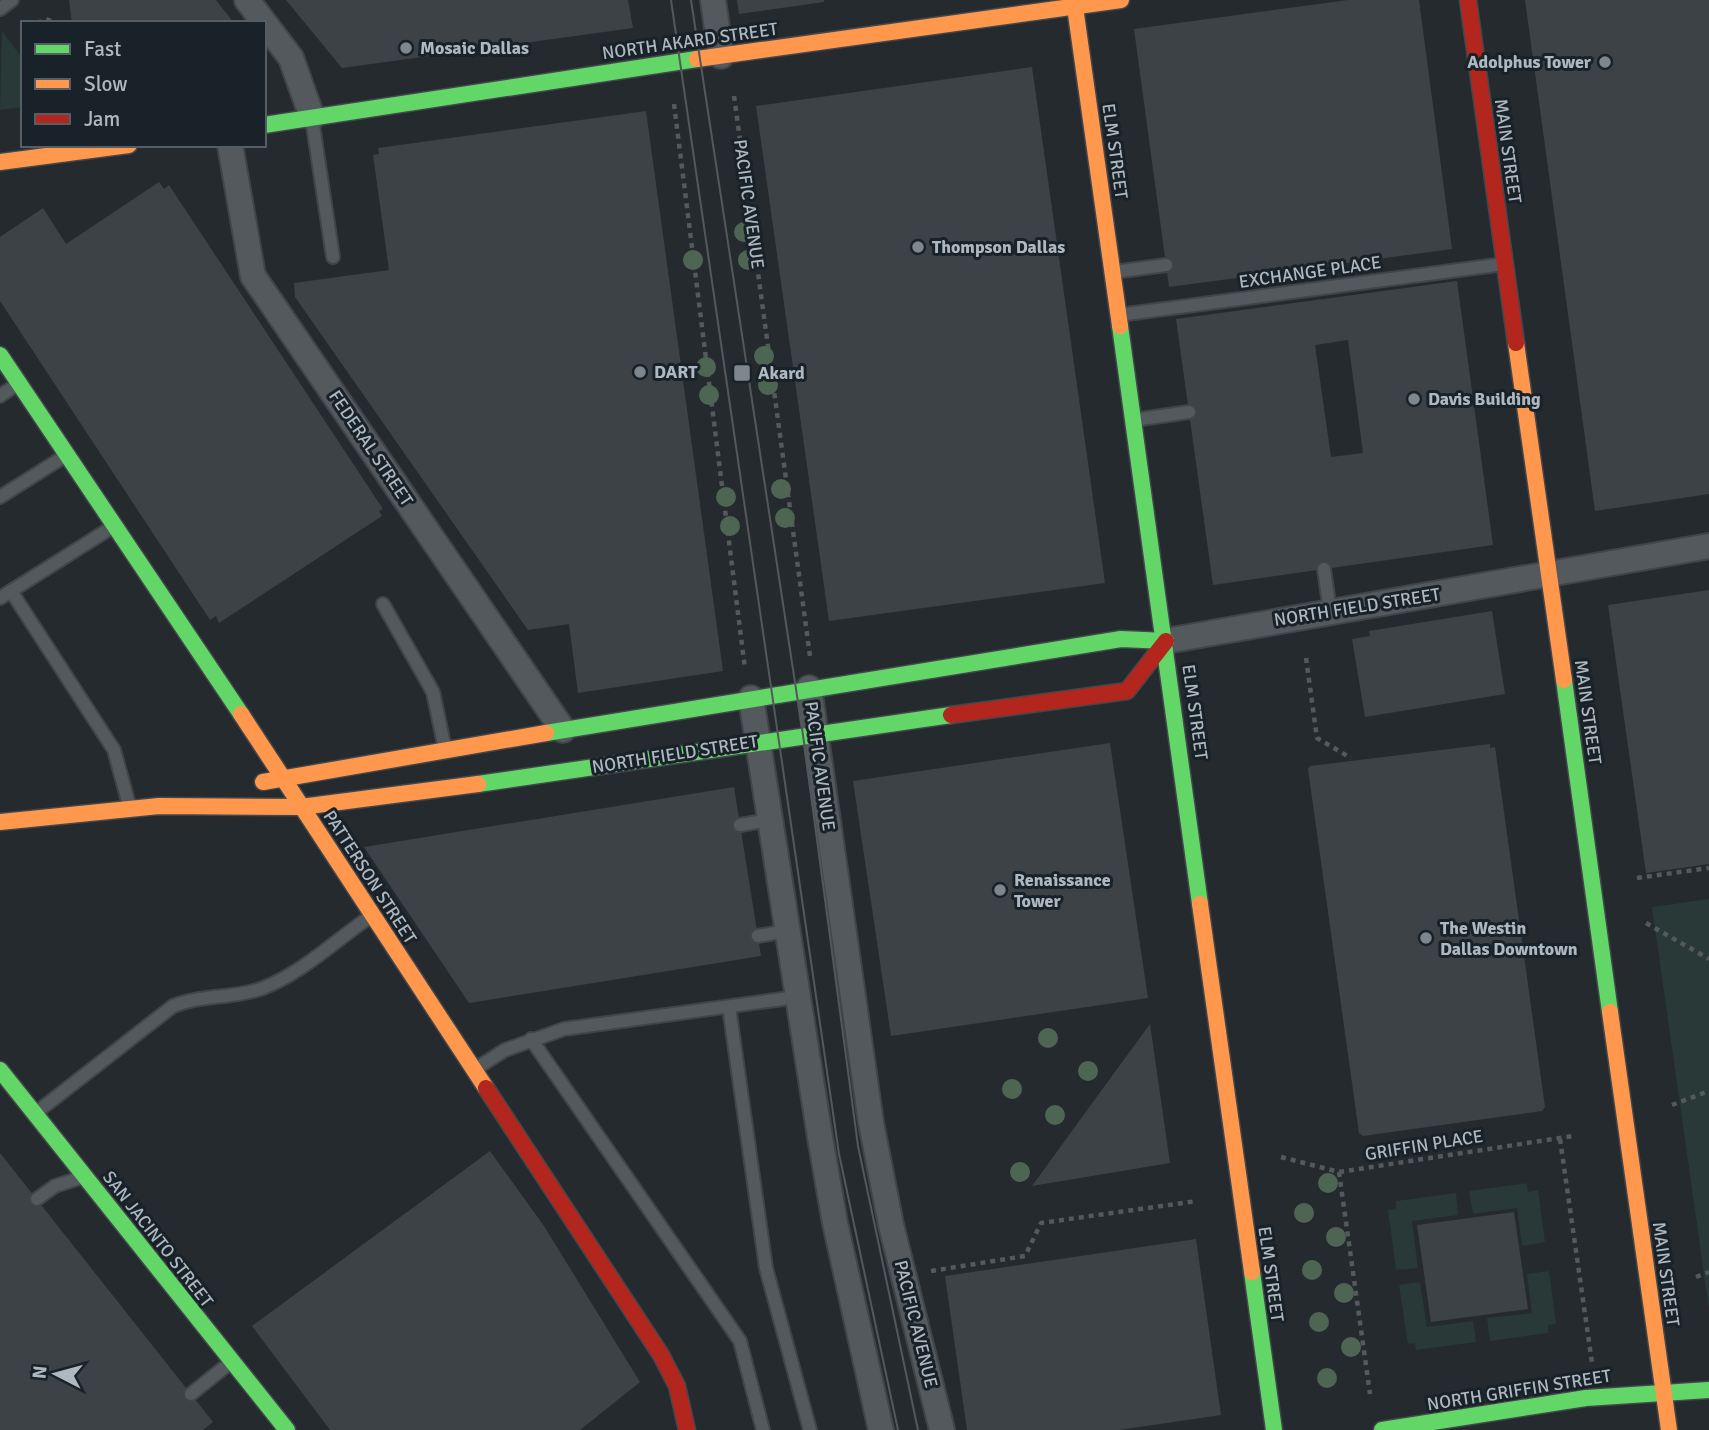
<svg xmlns="http://www.w3.org/2000/svg" width="1709" height="1430" font-family="Signika,sans-serif">
<rect width="100%" height="100%" fill="#252a2f"/>
<g fill="#283937">
<polygon points="2,31 23,59 23,107 0,110"/>
<polygon points="1709,899 1709,1309 1652,907"/>
<polygon points="1527,1183 1528,1192 1538,1190 1545,1242 1522,1246 1517,1208 1473,1214 1469,1191"/>
<polygon points="1456,1193 1458,1215 1412,1221 1418,1268 1396,1270 1388,1210 1396,1209 1396,1201"/>
<polygon points="1549,1271 1556,1324 1548,1325 1548,1333 1490,1341 1487,1318 1532,1313 1527,1274"/>
<polygon points="1420,1282 1427,1327 1473,1321 1476,1342 1416,1350 1415,1343 1408,1344 1399,1285"/>
</g>
<g fill="#3d4246" fill-rule="evenodd">
<polygon points="69,0 216,0 234,23 72,23"/>
<polygon points="286,0 628,0 633,28 342,68"/>
<polygon points="737,0 824,0 824,2 739,14"/>
<polygon points="1348,0 1419,0 1452,249 1169,287 1134,29"/>
<polygon points="1525,0 1709,0 1709,494 1595,511"/>
<polygon points="1032,67 1105,583 829,621 756,106"/>
<polygon points="646,111 723,671 578,693 569,624 528,630 295,297 294,283 389,270 373,155 379,154 378,148"/>
<polygon points="159,182 164,189 169,185 383,509 379,511 382,516 219,623 216,616 210,620 0,301 0,237 43,208 66,244"/>
<path d="M1457,281L1493,545L1213,585L1176,319ZM1348,340L1363,453L1331,457L1315,345Z"/>
<polygon points="1709,590 1709,864 1646,873 1608,605"/>
<polygon points="1492,611 1505,694 1365,717 1352,639 1370,636 1369,631"/>
<polygon points="1110,743 1148,998 891,1036 853,781"/>
<polygon points="1490,744 1490,748 1495,747 1545,1107 1542,1111 1363,1136 1359,1133 1308,769 1310,766"/>
<polygon points="734,787 761,956 469,1003 364,847"/>
<polygon points="1150,1024 1170,1163 1032,1186 1101,1091"/>
<polygon points="490,1151 544,1226 640,1382 580,1430 330,1430 252,1326"/>
<polygon points="0,1153 213,1422 203,1430 0,1430"/>
<polygon points="1514,1212 1528,1309 1431,1322 1417,1225"/>
<polygon points="1196,1239 1221,1415 1119,1430 967,1430 945,1276"/>
</g>
<g fill="none" stroke-linecap="round" stroke-linejoin="round">
<g stroke="#414548" stroke-width="16">
<g id="lane">
<polyline points="0,9 12,0"/>
<polyline points="312,119 333,257"/>
<polyline points="1114,272 1166,265"/>
<polyline points="1119,315 1504,264"/>
<polyline points="0,396 19,383"/>
<polyline points="1134,420 1189,412"/>
<polyline points="0,497 65,456"/>
<polyline points="1324,569 1330,611"/>
<polyline points="11,591 114,750 130,808"/>
<polyline points="0,598 114,526"/>
<polyline points="383,604 433,692 445,749"/>
<polyline points="740,825 769,820"/>
<polyline points="758,936 786,931"/>
<polyline points="729,1007 766,1268 810,1430"/>
<polyline points="531,1039 740,1341 763,1430"/>
<polyline points="475,1069 505,1050 564,1029 797,997"/>
<path d="M37,1112L173,1006C202,994 234,999 263,988C302,973 336,940 371,916"/>
<polyline points="37,1199 55,1186 83,1177"/>
<polyline points="191,1394 231,1362"/>
</g>
</g>
<g stroke="#414548" stroke-width="28">
<g id="street">
<polyline points="247,0 291,58 312,117"/>
<polyline points="713,0 721,56"/>
<polyline points="230,145 253,276 563,730"/>
<polyline points="1166,641 1709,546"/>
<polyline points="809,688 871,1123 891,1225 942,1430"/>
<polyline points="751,698 820,1137 835,1223 881,1430"/>
</g>
</g>
<g stroke="#42474c" stroke-width="19">
<g id="fast">
<polyline points="264,125 697,59"/>
<polyline points="1120,326 1200,904"/>
<polyline points="0,355 241,714"/>
<polyline points="1564,680 1610,1012"/>
<polyline points="546,733 1121,639 1166,641"/>
<polyline points="478,784 951,715"/>
<polyline points="0,1070 287,1430"/>
<polyline points="1252,1272 1274,1430"/>
<polyline points="1382,1430 1586,1398 1709,1390"/>
</g>
</g>
<g stroke="#42474c" stroke-width="19">
<g id="slow">
<polyline points="1074,0 1120,326"/>
<polyline points="697,59 1121,0"/>
<polyline points="0,162 129,145"/>
<polyline points="1516,343 1564,680"/>
<polyline points="241,714 486,1088"/>
<polyline points="263,782 546,733"/>
<polyline points="0,822 159,806 301,807 478,784"/>
<polyline points="1200,904 1252,1272"/>
<polyline points="1610,1012 1669,1430"/>
</g>
</g>
<g stroke="#42474c" stroke-width="19">
<g id="jam">
<polyline points="1468,0 1516,343"/>
<polyline points="951,715 1127,691 1166,641"/>
<polyline points="486,1088 661,1355 677,1386 687,1430"/>
</g>
</g>
<g stroke="#54595c" stroke-width="4.5" stroke-dasharray="5 5" stroke-linecap="butt">
<polyline points="37,23 46,19 57,23"/>
<polyline points="734,96 810,656"/>
<polyline points="674,104 745,669"/>
<polyline points="1306,658 1317,738 1351,758"/>
<polyline points="1637,878 1709,868"/>
<polyline points="1646,923 1709,959"/>
<polyline points="1672,1105 1709,1091"/>
<polyline points="1560,1139 1592,1363"/>
<polyline points="1281,1157 1339,1172 1573,1136"/>
<polyline points="1339,1172 1370,1394"/>
<polyline points="931,1271 1025,1256 1041,1223 1197,1201"/>
<polyline points="1696,1277 1709,1272"/>
</g>
<use href="#lane" stroke="#54595e" stroke-width="12"/>
<use href="#street" stroke="#54595e" stroke-width="24"/>
<use href="#fast" stroke="#63d668" stroke-width="16"/>
<use href="#slow" stroke="#ff974d" stroke-width="16"/>
<use href="#jam" stroke="#b3261e" stroke-width="16"/>
<g stroke="#53585b" stroke-width="2">
<polyline points="671,0 839,1154 898,1430"/>
<polyline points="691,0 803,735 858,1146 918,1430"/>
</g>
</g>
<g fill="#4e6554">
<circle cx="744" cy="232" r="10"/>
<circle cx="693" cy="260" r="10"/>
<circle cx="748" cy="260" r="10"/>
<circle cx="764" cy="356" r="10"/>
<circle cx="706" cy="367" r="10"/>
<circle cx="768" cy="385" r="10"/>
<circle cx="709" cy="395" r="10"/>
<circle cx="781" cy="489" r="10"/>
<circle cx="726" cy="497" r="10"/>
<circle cx="785" cy="518" r="10"/>
<circle cx="730" cy="526" r="10"/>
<circle cx="1048" cy="1038" r="10"/>
<circle cx="1088" cy="1071" r="10"/>
<circle cx="1012" cy="1089" r="10"/>
<circle cx="1055" cy="1115" r="10"/>
<circle cx="1020" cy="1172" r="10"/>
<circle cx="1328" cy="1183" r="10"/>
<circle cx="1304" cy="1213" r="10"/>
<circle cx="1336" cy="1237" r="10"/>
<circle cx="1312" cy="1270" r="10"/>
<circle cx="1344" cy="1293" r="10"/>
<circle cx="1319" cy="1322" r="10"/>
<circle cx="1351" cy="1347" r="10"/>
<circle cx="1327" cy="1378" r="10"/>
</g>
<g fill="#7e868e" stroke="#192228" stroke-width="2.5">
<circle cx="406" cy="48" r="7"/>
<circle cx="1605" cy="62" r="7"/>
<circle cx="918" cy="247" r="7"/>
<circle cx="640" cy="372" r="7"/>
<rect x="733" y="364" width="18" height="18" rx="3.5"/>
<circle cx="1414" cy="399" r="7"/>
<circle cx="1000" cy="890" r="7"/>
<circle cx="1426" cy="938" r="7"/>
</g>
<g text-anchor="middle" stroke-width="6" stroke-linejoin="round" paint-order="stroke">
<g font-size="18" fill="#aeb8c1" stroke="#192228">
<text transform="translate(690 41) rotate(-8)" y="6">NORTH AKARD STREET</text>
<text transform="translate(1115 151) rotate(82)" y="6">ELM STREET</text>
<text transform="translate(1508 151) rotate(82)" y="6">MAIN STREET</text>
<text transform="translate(749 204) rotate(82)" y="6">PACIFIC AVENUE</text>
<text transform="translate(1310 272) rotate(-8)" y="6">EXCHANGE PLACE</text>
<text transform="translate(371 448) rotate(56)" y="6">FEDERAL STREET</text>
<text transform="translate(1357 607) rotate(-9)" y="6">NORTH FIELD STREET</text>
<text transform="translate(1195 712) rotate(82)" y="6">ELM STREET</text>
<text transform="translate(1588 712) rotate(82)" y="6">MAIN STREET</text>
<text transform="translate(675 754) rotate(-9)" y="6">NORTH FIELD STREET</text>
<text transform="translate(820 766) rotate(82)" y="6">PACIFIC AVENUE</text>
<text transform="translate(370 877) rotate(57)" y="6">PATTERSON STREET</text>
<text transform="translate(1424 1145) rotate(-9)" y="6">GRIFFIN PLACE</text>
<text transform="translate(158 1239) rotate(52)" y="6">SAN JACINTO STREET</text>
<text transform="translate(1271 1274) rotate(82)" y="6">ELM STREET</text>
<text transform="translate(1666 1274) rotate(82)" y="6">MAIN STREET</text>
<text transform="translate(916 1324) rotate(76)" y="6">PACIFIC AVENUE</text>
<text transform="translate(1519 1390) rotate(-9)" y="6">NORTH GRIFFIN STREET</text>
</g>
<g font-size="18" font-weight="bold" fill="#aeb8c1" stroke="#192228" text-anchor="start">
<text x="420" y="54">Mosaic Dallas</text>
<text x="1591" y="68" text-anchor="end">Adolphus Tower</text>
<text x="932" y="253">Thompson Dallas</text>
<text x="654" y="378">DART</text>
<text x="758" y="379">Akard</text>
<text x="1428" y="405">Davis Building</text>
<text x="1014" y="886">Renaissance<tspan x="1014" dy="21">Tower</tspan></text>
<text x="1440" y="934">The Westin<tspan x="1440" dy="21">Dallas Downtown</tspan></text>
</g>
</g>
<rect x="21" y="21" width="245" height="126" fill="#192228" stroke="#555e65" stroke-width="2"/>
<rect x="35" y="44" width="35" height="10" fill="#63d668" stroke="#555e65" stroke-width="2"/>
<text x="84" y="56" font-size="21" fill="#aeb8c1">Fast</text>
<rect x="35" y="79" width="35" height="10" fill="#ff974d" stroke="#555e65" stroke-width="2"/>
<text x="84" y="91" font-size="21" fill="#aeb8c1">Slow</text>
<rect x="35" y="114" width="35" height="10" fill="#b3261e" stroke="#555e65" stroke-width="2"/>
<text x="84" y="126" font-size="21" fill="#aeb8c1">Jam</text>
<g transform="translate(56 1374) rotate(276)" stroke="#192228" stroke-width="5" paint-order="stroke">
<path d="M0-5L12 26L0 18L-12 26Z" fill="#aeb8c1"/>
<text y="-10" font-size="19" font-weight="bold" text-anchor="middle" fill="#aeb8c1">N</text>
</g>
</svg>
